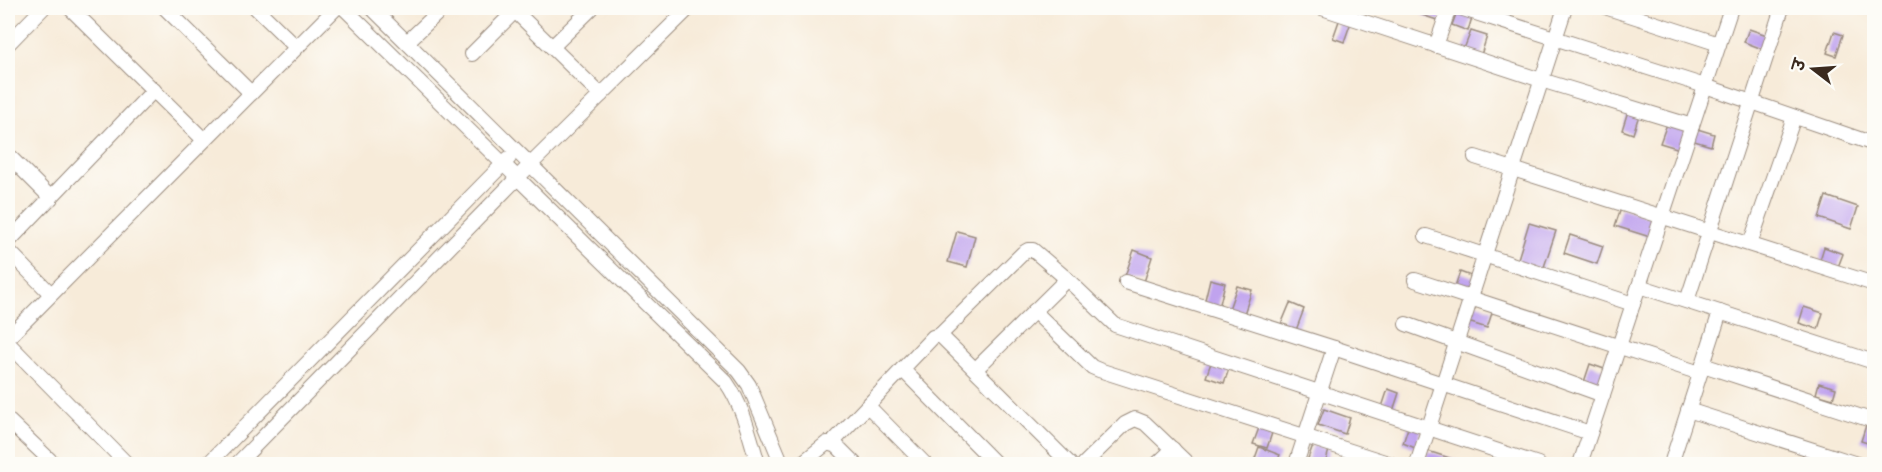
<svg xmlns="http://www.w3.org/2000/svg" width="1882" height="472" font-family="Pangolin,'Playpen Sans Deva',sans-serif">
<rect width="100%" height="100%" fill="#fdfcf7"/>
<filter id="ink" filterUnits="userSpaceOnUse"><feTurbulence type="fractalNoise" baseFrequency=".0167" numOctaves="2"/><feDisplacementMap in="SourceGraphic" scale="12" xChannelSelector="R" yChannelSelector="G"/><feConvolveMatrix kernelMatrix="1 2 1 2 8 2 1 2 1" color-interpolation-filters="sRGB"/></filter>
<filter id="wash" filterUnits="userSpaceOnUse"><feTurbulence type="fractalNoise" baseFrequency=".008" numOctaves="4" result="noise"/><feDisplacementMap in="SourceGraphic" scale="24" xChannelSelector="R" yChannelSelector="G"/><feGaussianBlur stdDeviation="1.35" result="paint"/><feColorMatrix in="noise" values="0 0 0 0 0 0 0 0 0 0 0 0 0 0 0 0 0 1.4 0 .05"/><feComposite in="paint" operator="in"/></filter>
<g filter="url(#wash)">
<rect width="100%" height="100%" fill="#f7ebd9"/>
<g id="blocks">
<g fill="#c0a3ee">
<polygon points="1425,8 1445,8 1440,21 1422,15"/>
<polygon points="1458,9 1473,14 1468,31 1452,25"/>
<polygon points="1340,18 1351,22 1344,42 1333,38"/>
<polygon points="1749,29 1770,36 1765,50 1744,42"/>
<polygon points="1471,31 1487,36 1481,55 1464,49"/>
<polygon points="1834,32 1843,35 1836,56 1827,53"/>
<polygon points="1628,111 1639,115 1633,134 1622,130"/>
<polygon points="1667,124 1686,130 1680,149 1660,143"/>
<polygon points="1694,128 1714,134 1711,146 1691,140"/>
<polygon points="1826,196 1858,207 1851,229 1819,218"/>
<polygon points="1621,208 1656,219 1650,237 1615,226"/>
<polygon points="1529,223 1556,231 1543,270 1517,262"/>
<polygon points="957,231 975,236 967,267 948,262"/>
<polygon points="1570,235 1603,246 1597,264 1564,253"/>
<polygon points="1824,247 1843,254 1838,267 1820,260"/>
<polygon points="1134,250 1152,257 1144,282 1125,276"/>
<polygon points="1460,272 1476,278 1471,295 1454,289"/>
<polygon points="1210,279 1225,283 1219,308 1204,304"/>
<polygon points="1237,286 1252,290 1243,317 1228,312"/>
<polygon points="1290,303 1304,309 1295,333 1280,327"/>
<polygon points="1475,303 1493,310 1487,328 1468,322"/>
<polygon points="1804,307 1823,313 1818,329 1799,323"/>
<polygon points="1212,360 1230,366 1224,383 1206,377"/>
<polygon points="1590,364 1610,371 1604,389 1584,382"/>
<polygon points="1819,383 1836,388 1833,399 1816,394"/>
<polygon points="1388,389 1399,393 1393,411 1382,407"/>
<polygon points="1324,409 1350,418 1345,434 1318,425"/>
<polygon points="1867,422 1874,425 1874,445 1861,441"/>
<polygon points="1409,425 1422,429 1415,448 1403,443"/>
<polygon points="1259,428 1272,433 1267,448 1253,444"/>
<polygon points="1313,445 1329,450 1325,464 1306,464"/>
<polygon points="1259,447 1280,455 1276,464 1253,464"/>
<polygon points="1428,451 1465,463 1465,464 1424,464"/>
<polygon points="1804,451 1824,457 1822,464 1800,464"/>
</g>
</g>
</g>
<g filter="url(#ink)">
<use href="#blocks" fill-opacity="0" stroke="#998a7c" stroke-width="1.5"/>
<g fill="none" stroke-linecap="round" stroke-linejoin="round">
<g stroke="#998a7c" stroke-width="16">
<g id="minor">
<polyline points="70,8 204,140"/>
<polyline points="165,8 251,93"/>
<polyline points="256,8 296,47"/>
<path d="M344,8L726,382C743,406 750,437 758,464"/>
<polyline points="372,8 739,371 749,385 782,464"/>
<polyline points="1322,8 1541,80 1692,126"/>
<polyline points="1460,8 1705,86 1874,144"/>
<polyline points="1608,8 1719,44"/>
<polyline points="515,11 601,95"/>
<polyline points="407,42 443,8"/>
<polyline points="8,44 43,8"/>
<polyline points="1436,46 1449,8"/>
<polyline points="552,47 592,8"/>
<polyline points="472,54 518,8"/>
<polyline points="8,155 51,198"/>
<polyline points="1475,157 1874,284"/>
<polyline points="1426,236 1633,304"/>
<polyline points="8,242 154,90"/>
<polyline points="1750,244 1794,117"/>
<polyline points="8,250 51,294"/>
<polyline points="1415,280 1700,373"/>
<polyline points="1126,282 1334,348 1590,433"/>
<polyline points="1639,286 1874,362"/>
<polyline points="1687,301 1782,8"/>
<polyline points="1034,311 1092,367 1099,370 1391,464"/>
<polyline points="1406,324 1603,395"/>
<polyline points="940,335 1023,253 1028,250 1033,250 1067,279 1115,325 1538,464"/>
<polyline points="8,338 336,8"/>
<polyline points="8,343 127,464"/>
<polyline points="1703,365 1874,421"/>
<polyline points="902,369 996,464"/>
<polyline points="976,369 1067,279"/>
<polyline points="868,406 925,464"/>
<polyline points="1688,410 1857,464"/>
<polyline points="8,420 54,464"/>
<polyline points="832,443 933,337 940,335 1070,464"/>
<polyline points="208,464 509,158"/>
<polyline points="237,464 531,164 689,8"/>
<polyline points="801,464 827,443 837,446 855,464"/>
<polyline points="1084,464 1125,424 1135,419 1145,423 1188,464"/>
<polyline points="1157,464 1173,449"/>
<polyline points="1296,464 1334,348"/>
<polyline points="1417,464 1565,8"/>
<polyline points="1580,464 1731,8"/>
<polyline points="1671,464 1720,312"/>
</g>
</g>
<use href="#minor" stroke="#fff" stroke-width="14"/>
</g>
</g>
<rect width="1882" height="472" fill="none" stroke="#fdfcf7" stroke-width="30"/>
<g transform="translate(1813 69) rotate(287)" stroke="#fdfcf7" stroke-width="4.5" paint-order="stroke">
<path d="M0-4.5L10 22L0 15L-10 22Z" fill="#3b2a1e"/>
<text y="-9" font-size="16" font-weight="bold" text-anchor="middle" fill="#3b2a1e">उ</text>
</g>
</svg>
